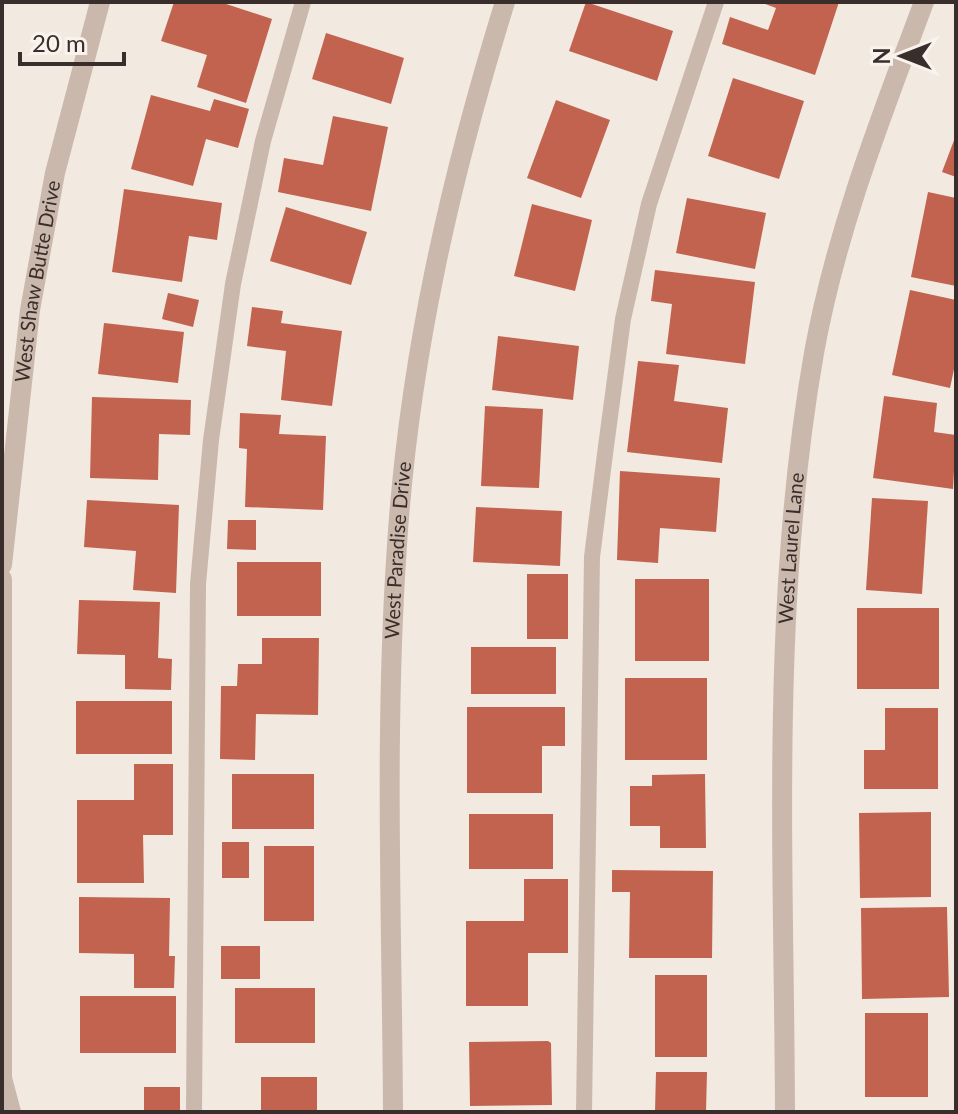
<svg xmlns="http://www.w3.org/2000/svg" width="958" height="1114" font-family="Lato,sans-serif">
<rect width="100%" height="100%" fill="#f2e9e0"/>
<g fill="#c2634f">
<polygon points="174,2 220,2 272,19 246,103 197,87 207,55 161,41"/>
<polygon points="586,2 673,31 657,81 569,51"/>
<polygon points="760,2 839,2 815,75 722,44 730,17 768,30 776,8"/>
<polygon points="326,33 404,58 391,104 312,79"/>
<polygon points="733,78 804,101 779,179 708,156"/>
<polygon points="151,95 210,111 214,99 249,109 238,148 206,139 193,186 131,169"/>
<polygon points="556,100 610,120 581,198 527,178"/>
<polygon points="333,116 388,127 371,211 278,192 284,158 323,165"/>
<polygon points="956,135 956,177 942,172"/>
<polygon points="124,189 222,203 217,240 189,236 182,282 112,272"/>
<polygon points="928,192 956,198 956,286 911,277"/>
<polygon points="687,198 766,213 755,269 676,253"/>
<polygon points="532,204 592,220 575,291 514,276"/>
<polygon points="286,207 367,232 351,285 270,261"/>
<polygon points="655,270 755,282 745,364 666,354 672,304 651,301"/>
<polygon points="910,290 956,300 956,360 950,388 892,375"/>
<polygon points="168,293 199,300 193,327 162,319"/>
<polygon points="252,307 283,311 281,323 342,331 332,406 281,400 286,351 247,346"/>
<polygon points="104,323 184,332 178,383 98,374"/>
<polygon points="498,336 579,346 573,400 492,390"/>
<polygon points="638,361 679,365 674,401 728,408 722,463 627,452"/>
<polygon points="884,396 937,403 934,432 956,435 953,489 873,478"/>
<polygon points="92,397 191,400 190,435 159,434 158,480 90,478"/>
<polygon points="485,406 543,409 539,488 481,486"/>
<polygon points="240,413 281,415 279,434 326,436 323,510 245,507 247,449 239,448"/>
<polygon points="620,471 720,478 716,532 660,528 658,563 617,560"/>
<polygon points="872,498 928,501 922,594 866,590"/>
<polygon points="87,500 179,505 176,593 133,590 136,551 84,547"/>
<polygon points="476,507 562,511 560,566 473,562"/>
<polygon points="228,520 256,520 256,550 227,549"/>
<rect x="237" y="562" width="84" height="54"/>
<rect x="527" y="574" width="41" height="65"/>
<rect x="635" y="579" width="74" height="82"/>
<polygon points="79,600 160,602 158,658 172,659 171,690 125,689 125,655 77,654"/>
<rect x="857" y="608" width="82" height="81"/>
<polygon points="262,638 319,638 318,715 256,714 255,760 220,759 221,686 237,686 238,664 262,664"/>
<rect x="471" y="647" width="85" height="47"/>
<rect x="625" y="678" width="82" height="82"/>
<rect x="76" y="701" width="96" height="53"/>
<polygon points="467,707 565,707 565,746 542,746 542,793 467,793"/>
<polygon points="885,708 938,708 938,789 864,789 864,750 885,750"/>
<polygon points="134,764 173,764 173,835 143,835 144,883 77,883 77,800 134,800"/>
<rect x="232" y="774" width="82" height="55"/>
<polygon points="705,774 706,848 660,848 660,826 630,826 630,786 652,786 652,775"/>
<polygon points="931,812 931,897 860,898 859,813"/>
<rect x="469" y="814" width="84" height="55"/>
<rect x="222" y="842" width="27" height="36"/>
<rect x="264" y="846" width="50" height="75"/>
<polygon points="612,870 713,871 712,958 629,958 630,892 612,892"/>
<polygon points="524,879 568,879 568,953 528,953 528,1006 466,1006 466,921 524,921"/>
<polygon points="79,897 170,898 169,956 175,956 174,988 134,988 134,954 79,953"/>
<polygon points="947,907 949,997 862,999 861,908"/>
<rect x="221" y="946" width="39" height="33"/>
<rect x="655" y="975" width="52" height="82"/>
<rect x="235" y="988" width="80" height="55"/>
<rect x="80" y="996" width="96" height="57"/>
<rect x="865" y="1013" width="63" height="84"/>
<polygon points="548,1041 551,1043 552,1105 470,1106 469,1042"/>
<polygon points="656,1072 707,1072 706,1112 655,1112"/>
<rect x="261" y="1077" width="56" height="35"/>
<rect x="144" y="1087" width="36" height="25"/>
</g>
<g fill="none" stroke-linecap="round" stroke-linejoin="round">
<g stroke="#cbb8ac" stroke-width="16">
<polyline points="194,1112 198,584 211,440 233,284 263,141 303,2"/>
<polyline points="584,1112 592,557 605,454 623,319 649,204 716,2"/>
</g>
<g stroke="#cbb8ac" stroke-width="20">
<path id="s1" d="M2,565L30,310L55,173L100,2"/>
<polyline points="2,579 2,1078 11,1112"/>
<path id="s2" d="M393,1112C392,923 384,733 397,545C409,359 450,179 505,2"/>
<path id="s3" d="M785,1112C784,859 770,603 814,353C836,231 881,117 924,2"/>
</g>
</g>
<g text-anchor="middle" stroke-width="6" stroke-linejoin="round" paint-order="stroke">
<g font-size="20" fill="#392e2b" stroke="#faf3ed">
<text dy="7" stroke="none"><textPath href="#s1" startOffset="286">West Shaw Butte Drive</textPath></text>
<text dy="7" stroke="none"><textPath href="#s3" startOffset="564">West Laurel Lane</textPath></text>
<text dy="7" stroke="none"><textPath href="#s2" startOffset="562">West Paradise Drive</textPath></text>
</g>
</g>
<rect width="958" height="1114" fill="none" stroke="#392e2b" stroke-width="8"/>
<g transform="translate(902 56) rotate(270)" stroke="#faf3ed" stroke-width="6" paint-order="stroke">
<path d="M0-6L14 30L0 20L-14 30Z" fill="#392e2b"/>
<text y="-12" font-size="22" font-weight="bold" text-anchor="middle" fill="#392e2b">N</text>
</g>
<path d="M20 52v12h104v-12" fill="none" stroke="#392e2b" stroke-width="4"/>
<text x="32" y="52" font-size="24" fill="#392e2b" stroke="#faf3ed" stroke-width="6" paint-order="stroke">20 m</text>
</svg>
